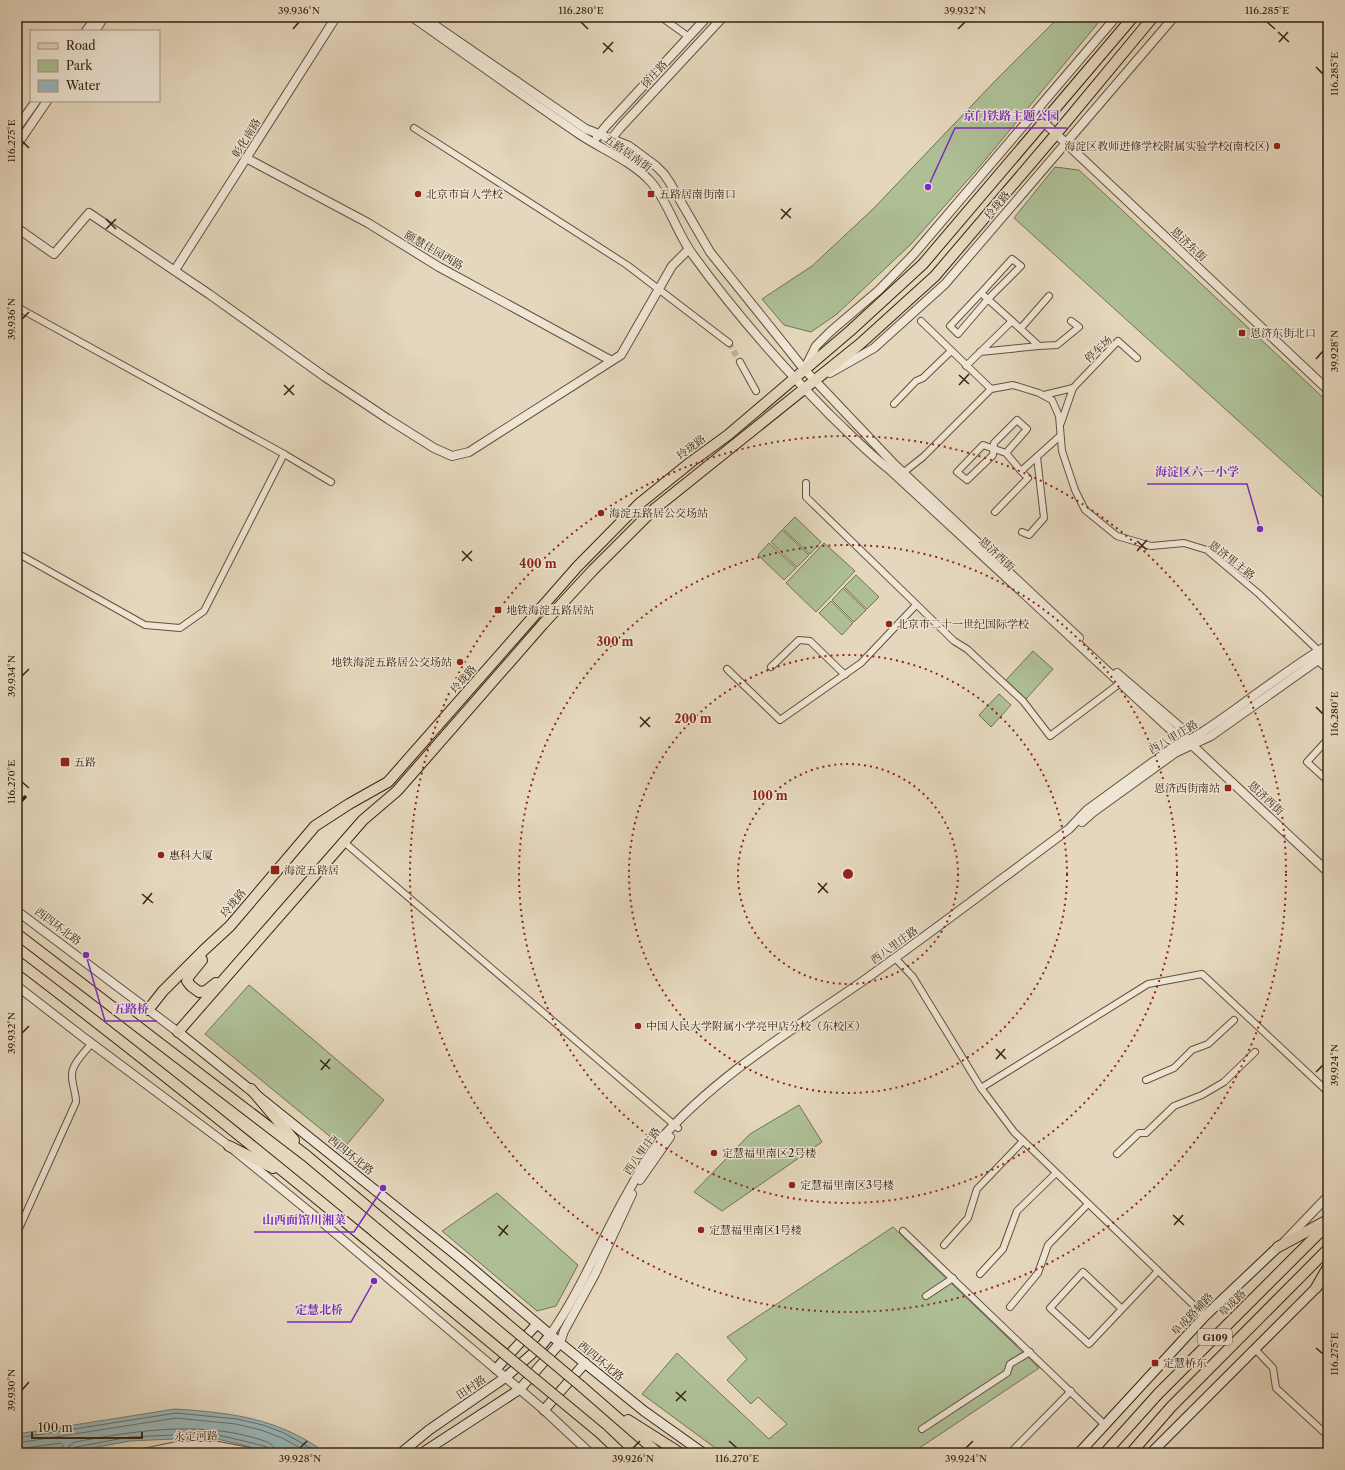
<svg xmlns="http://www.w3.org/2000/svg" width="1345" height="1470" font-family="'Libre Caslon Text','Noto Serif SC',serif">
<rect width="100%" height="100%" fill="#e5d7bd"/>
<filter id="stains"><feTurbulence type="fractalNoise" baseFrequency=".005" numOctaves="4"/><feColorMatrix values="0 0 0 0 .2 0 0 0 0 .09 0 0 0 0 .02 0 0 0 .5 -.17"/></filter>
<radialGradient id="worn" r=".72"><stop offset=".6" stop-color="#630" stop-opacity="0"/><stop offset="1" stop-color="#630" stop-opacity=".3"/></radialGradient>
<g fill="#aebf96" stroke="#727254">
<polygon points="1059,17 1103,17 981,165 911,244 837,314 811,332 784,325 762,299 812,266 873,209 996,80"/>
<polygon points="1055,167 1079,170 1328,402 1328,502 1014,218"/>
<polygon points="795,517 821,542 810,554 783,529"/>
<polygon points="782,530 809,555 797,567 771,542"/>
<polygon points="769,543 796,568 784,580 758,555"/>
<polygon points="824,543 855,571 816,612 786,583"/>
<polygon points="856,575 879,597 867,609 844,587"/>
<polygon points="843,588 866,610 854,622 832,600"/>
<polygon points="831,601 853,623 842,635 819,613"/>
<polygon points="1033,651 1053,669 1026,699 1006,680"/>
<polygon points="999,694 1011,705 991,727 979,715"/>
<polygon points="249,985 384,1100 344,1148 205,1034"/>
<polygon points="799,1105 822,1142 722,1211 694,1192 750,1134"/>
<polygon points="497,1193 578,1265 556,1306 537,1311 442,1231"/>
<polygon points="893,1227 1039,1368 912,1453 722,1453 642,1394 677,1353 769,1439 787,1424 758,1397 751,1404 727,1380 747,1359 727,1337"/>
</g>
<path fill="#9ab7bb" stroke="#727c77" d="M175,1409C233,1413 278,1418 326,1453H270L243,1445L217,1439L196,1438L130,1441L66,1453H17V1434Z"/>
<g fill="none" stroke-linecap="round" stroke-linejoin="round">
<g stroke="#686e66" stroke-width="1">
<polyline points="17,1438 176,1413 237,1419 263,1425 284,1433 319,1453"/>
<polyline points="17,1443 176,1418 236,1424 261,1430 282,1438 310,1453"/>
<polyline points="17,1449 61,1443 63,1445 61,1453"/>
<path d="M67,1453L69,1446L75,1442C134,1431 196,1421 255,1438C264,1441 275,1442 275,1453"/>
<polyline points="72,1453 73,1449 76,1447 129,1437 196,1434 218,1435 244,1441 267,1447 270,1450 270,1453"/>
</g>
<polyline stroke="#c2b39b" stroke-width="6" stroke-dasharray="6 3" stroke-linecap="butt" points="729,343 740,362"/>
<g stroke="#62513c" stroke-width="8">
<g id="minor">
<polyline points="661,17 689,37"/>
<polyline points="414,128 627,265 729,343"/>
<polyline points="981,293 950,326 958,334 988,299 1021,266 1012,259 981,293 1012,321"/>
<polyline points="17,307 284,454 331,482"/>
<polyline points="921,321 991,389"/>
<polyline points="1021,328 1049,296"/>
<polyline points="1039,346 1057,345 1079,327 1071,321"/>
<polyline points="740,362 756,391"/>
<polyline points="966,366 1012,321 1039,346 980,352"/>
<polyline points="1073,388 1118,341 1137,358"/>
<polyline points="1044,395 1073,388 1061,423"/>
<polyline points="894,404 916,381 923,378 951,351"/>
<polyline points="1006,453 983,445 957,472 967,480 993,455 994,443 1017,420 1027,429 1006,453 1021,471 1060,436"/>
<polyline points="904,472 923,457 991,389 1013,385 1039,393 1052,400 1059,416 1062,451 1075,490 1085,510 1117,536 1151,546 1184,543 1207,550 1259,594 1319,651"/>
<polyline points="806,483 806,497 954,641 967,649 1023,701 1050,736 1123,681"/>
<polyline points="995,512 1028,478 1021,471"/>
<polyline points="1022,532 1029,535 1044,518 1037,457"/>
<polyline points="17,553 145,625 180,628 204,611 284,454"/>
<polyline points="1317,660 1328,670"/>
<polyline points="771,667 799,640 810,641 845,675"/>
<polyline points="727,669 780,720 861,663 916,605"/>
<polyline points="1328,739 1307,762 1328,781"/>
<polyline points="344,842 678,1128"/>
<polyline points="895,958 913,977 981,1088 1014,1132 1205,1316"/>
<polyline points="1146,1080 1174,1068 1192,1050 1208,1044 1234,1020"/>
<polyline points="981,1088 1148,984 1202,974 1328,1092"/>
<polyline points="1117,1154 1139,1133 1146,1133 1174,1106 1202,1095 1224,1082 1255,1052"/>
<polyline points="903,1231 1105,1425"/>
<path d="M17,1233L76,1102C76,1093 72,1085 72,1076C71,1065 84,1053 91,1044"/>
<polyline points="944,1245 968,1218 977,1189 1023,1141"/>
<polyline points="980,1274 1003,1249 1017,1211 1056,1173"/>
<polyline points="926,1296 953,1278"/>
<polyline points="1010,1307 1038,1273 1048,1245 1088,1204"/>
<polyline points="1122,1309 1089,1344 1050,1308 1083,1272 1122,1309 1158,1271"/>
<polyline points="1255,1349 1273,1368 1276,1388 1328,1436"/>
<polyline points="922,1429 1007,1373 1010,1364 1030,1352"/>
<polyline points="139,1453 177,1445 218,1445 249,1451 254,1453"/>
<polyline points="1010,1453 1071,1391"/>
</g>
</g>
<g stroke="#62513c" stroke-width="10">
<g id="tertiary">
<path d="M412,17C468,56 523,96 579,134C603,150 632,161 651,182C668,201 677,234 693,255C734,312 781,365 830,415C850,434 868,453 889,469L1171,730L1192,745L1328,872"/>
<polyline points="423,17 586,129 629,146 656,166 664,174 670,183 710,252 804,369 894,464 1079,638"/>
<polyline points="86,31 96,17"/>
<polyline points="95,31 104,17"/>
<polyline points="1035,114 1328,390"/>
<polyline points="17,128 36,101"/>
<polyline points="597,137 607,125 707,17"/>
<polyline points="609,142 620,128 723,17"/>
<polyline points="17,145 47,101"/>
<polyline points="246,158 368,223 439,267 610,360"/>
<polyline points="17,228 54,254 89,213 209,294 325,377 388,419 434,448 452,456 469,452 621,355 672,266 688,250"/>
<polyline points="175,270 336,17"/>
<polyline points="805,368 816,346 831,331 879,290 914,254 1116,17"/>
<polyline points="830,373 874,348 945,284 1174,17"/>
<polyline points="1117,673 1179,726 1186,739"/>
<polyline points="1082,822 1092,813 1175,753 1211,736 1328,653"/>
<polyline points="17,911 178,1032"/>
<polyline points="17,986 83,1037 229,1146 316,1217 544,1410 590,1453"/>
<polyline points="640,1180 670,1137"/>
<polyline points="1284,1242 1328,1196"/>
<path d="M550,1335C583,1288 603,1234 632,1185C640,1170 648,1154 659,1141C716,1076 792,1030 863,981C932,932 1000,880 1069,829L1087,810L1172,748C1196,738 1216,723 1237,708C1267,686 1297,664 1328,645"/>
<polyline points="560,1343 564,1331 595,1274 632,1194"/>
</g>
</g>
<g stroke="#362411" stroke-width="11">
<g id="secondary">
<polyline points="178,1032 461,1259 560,1343 644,1411 703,1453"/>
<polyline points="496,1369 537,1324"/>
<polyline points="544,1410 585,1363"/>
<polyline points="401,1453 429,1430 506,1377 543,1344 550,1335"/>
<polyline points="422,1453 520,1389 560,1343"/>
<polyline points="1079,1453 1205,1316 1278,1247"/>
<polyline points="1151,1453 1316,1288"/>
</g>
</g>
<g stroke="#362411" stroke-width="12">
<g id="primary">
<polyline points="202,960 189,976 187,981 191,986 199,992 206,991 216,983"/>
<polyline points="148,1010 163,991 204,950 230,926 315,826 349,804 388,782 577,567 639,504 691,462 728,435 850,331 923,264 1133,17"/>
<polyline points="178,1032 363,820 397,791 543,624 593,570 652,511 860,344 935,276 1056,134 1153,17"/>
</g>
</g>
<g stroke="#362411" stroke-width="12">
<g id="trunk">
<polyline points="17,934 307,1156 382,1219"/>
<path d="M17,961C135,1051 251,1144 366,1239"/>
<polyline points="251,1089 294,1140"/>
<polyline points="229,1146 273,1168"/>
<polyline points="1278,1247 1326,1221"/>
<polyline points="1316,1288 1328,1267"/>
<polyline points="581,1386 658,1453"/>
<polyline points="628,1420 680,1453"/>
<polyline points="600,1433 621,1453"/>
<polyline points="1105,1453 1158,1394 1328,1224"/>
<polyline points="1131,1453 1171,1407 1328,1249"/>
</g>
</g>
<use href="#minor" stroke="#eee5d4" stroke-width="6"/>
<use href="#tertiary" stroke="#eee5d4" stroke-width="8"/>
<use href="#secondary" stroke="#eee5d4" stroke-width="9"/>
<use href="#primary" stroke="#e5d7bd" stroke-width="10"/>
<use href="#trunk" stroke="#e5d7bd" stroke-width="10"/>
<g stroke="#362411" stroke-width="3.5">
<polyline id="rail" points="17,805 25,797"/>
</g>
<use href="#rail" stroke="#eee5d4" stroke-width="2" stroke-dasharray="6" stroke-linecap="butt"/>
<g stroke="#362411" stroke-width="12" stroke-linecap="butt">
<g id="trunk-bridge">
<polyline points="382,1219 581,1386"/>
<polyline points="366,1239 600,1433"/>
</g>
</g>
<use href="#trunk-bridge" stroke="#e5d7bd" stroke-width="10"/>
</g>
<path fill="none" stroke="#362411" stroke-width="1.5" d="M581,22L588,29M1267,22L1275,29M293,29L299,22M958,29L965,22M1278,32L1289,42M1279,42L1288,32M603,43L613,52M603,53L613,42M1316,67L1323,74M22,141L29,148M781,209L791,218M106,219L116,229M781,219L791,208M106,229L116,219M22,319L29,312M1316,359L1323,351M959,375L969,384M284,385L294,395M959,385L969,374M284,395L294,385M1137,541L1147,550M462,551L472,561M1137,551L1147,540M462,561L472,551M22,676L29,669M1316,707L1323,714M640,717L650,727M640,727L650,717M22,782L29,788M818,883L828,893M818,893L827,883M142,894L153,903M143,904L152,893M22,1033L29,1026M996,1049L1006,1059M996,1059L1005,1049M320,1060L330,1069M321,1070L330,1059M1316,1072L1323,1065M1173,1215L1184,1225M1174,1225L1183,1215M498,1226L508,1235M499,1236L508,1225M1316,1348L1323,1354M22,1390L29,1382M676,1392L686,1401M676,1401L686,1391M729,1441L737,1448M300,1448L307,1441M633,1448L640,1441M966,1448L973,1441"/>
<g fill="none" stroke="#8f2418" stroke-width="2" stroke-dasharray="2 4">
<circle cx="848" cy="874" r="110"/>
<circle cx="848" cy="874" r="219"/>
<circle cx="848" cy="874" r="329"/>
<circle cx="848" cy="874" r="438"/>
</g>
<g fill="#8f2418" stroke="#eee5d4" stroke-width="1.5">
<circle cx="1277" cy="146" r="4"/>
<circle cx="418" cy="194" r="4"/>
<rect x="647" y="190" width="8" height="8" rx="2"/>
<rect x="1238" y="329" width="8" height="8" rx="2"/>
<circle cx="601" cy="513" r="4"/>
<rect x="494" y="606" width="8" height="8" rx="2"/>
<circle cx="889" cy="624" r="4"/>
<circle cx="460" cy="662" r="4"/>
<rect x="60" y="757" width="10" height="10" rx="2"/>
<rect x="1224" y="784" width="8" height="8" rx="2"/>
<circle cx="161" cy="855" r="4"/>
<rect x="270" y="865" width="10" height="10" rx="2"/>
<circle cx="638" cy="1026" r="4"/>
<circle cx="714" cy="1153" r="4"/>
<circle cx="792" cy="1185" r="4"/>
<circle cx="701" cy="1230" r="4"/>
<rect x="1151" y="1359" width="8" height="8" rx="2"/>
</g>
<g text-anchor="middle" stroke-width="3" stroke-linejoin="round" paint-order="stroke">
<rect fill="#eee5d4" stroke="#6d5e4c" stroke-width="1" x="1198" y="1329" width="34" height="16" rx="3"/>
<g font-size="10" font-weight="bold" fill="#362411">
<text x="1215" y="1341">G109</text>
</g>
<g font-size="11" fill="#362411" stroke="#eee5d4">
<text transform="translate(654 74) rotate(-47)" y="4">徐庄路</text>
<text transform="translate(246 138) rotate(-58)" y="4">彰化南路</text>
<text transform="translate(628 153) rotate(35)" y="4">五路居南街</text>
<text transform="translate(997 205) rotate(-49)" y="4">玲珑路</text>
<text transform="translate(1189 244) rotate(43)" y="4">恩济东街</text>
<text transform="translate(434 250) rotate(30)" y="4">颐慧佳园西路</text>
<text transform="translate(1098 349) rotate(-43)" y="4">停车场</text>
<text transform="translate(691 447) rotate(-37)" y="4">玲珑路</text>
<text transform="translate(997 554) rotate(43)" y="4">恩济西街</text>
<text transform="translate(1232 560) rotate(38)" y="4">恩济里主路</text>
<text transform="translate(463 679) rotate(-49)" y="4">玲珑路</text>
<text transform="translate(1173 737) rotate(-31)" y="4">西八里庄路</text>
<text transform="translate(1266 798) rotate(43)" y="4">恩济西街</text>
<text transform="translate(233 903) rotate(-50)" y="4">玲珑路</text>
<text transform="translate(58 926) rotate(37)" y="4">西四环北路</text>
<text transform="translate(894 945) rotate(-36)" y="4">西八里庄路</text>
<text transform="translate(642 1151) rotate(-55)" y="4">西八里庄路</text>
<text transform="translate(351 1155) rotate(39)" y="4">西四环北路</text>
<text transform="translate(1232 1303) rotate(-45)" y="4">阜成路</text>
<text transform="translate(1192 1314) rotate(-46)" y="4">阜成路辅路</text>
<text transform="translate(601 1361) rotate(39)" y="4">西四环北路</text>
<text transform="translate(471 1387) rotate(-34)" y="4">田村路</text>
<text transform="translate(196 1436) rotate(-1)" y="4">永定河路</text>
</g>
<g font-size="11" fill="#362411" stroke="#eee5d4" text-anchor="start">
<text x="1269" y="150" text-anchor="end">海淀区教师进修学校附属实验学校(南校区)</text>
<text x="426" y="198">北京市盲人学校</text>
<text x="659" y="198">五路居南街南口</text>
<text x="1250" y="337">恩济东街北口</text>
<text x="609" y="517">海淀五路居公交场站</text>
<text x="506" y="614">地铁海淀五路居站</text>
<text x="897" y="628">北京市二十一世纪国际学校</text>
<text x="452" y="666" text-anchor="end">地铁海淀五路居公交场站</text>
<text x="74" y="766">五路</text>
<text x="1220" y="792" text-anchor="end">恩济西街南站</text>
<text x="169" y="859">惠科大厦</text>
<text x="284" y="874">海淀五路居</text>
<text x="646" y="1030">中国人民大学附属小学亮甲店分校（东校区）</text>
<text x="722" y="1157">定慧福里南区2号楼</text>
<text x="800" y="1189">定慧福里南区3号楼</text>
<text x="709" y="1234">定慧福里南区1号楼</text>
<text x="1163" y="1367">定慧桥东</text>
</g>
</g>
<circle cx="848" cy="874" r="6" fill="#8f2418" stroke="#eee5d4" stroke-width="2"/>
<g font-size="12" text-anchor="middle" font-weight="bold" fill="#8f2418" stroke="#eee5d4" stroke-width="3" stroke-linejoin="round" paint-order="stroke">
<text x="538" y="568">400 m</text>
<text x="615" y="646">300 m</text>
<text x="693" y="723">200 m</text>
<text x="770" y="800">100 m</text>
</g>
<path fill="none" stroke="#7b2cbf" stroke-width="1.5" d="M928 187L955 128H1067M1260 529L1247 484H1147M86 955L105 1021H157M383 1188L354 1232H254M374 1281L351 1322H287"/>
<g fill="#7b2cbf" stroke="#eee5d4" stroke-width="1.5">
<circle cx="928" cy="187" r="4"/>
<circle cx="1260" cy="529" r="4"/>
<circle cx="86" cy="955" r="4"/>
<circle cx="383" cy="1188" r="4"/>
<circle cx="374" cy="1281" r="4"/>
</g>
<g font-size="12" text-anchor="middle" font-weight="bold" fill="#7b2cbf" stroke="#eee5d4" stroke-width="3" stroke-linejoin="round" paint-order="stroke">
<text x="1011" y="120">京门铁路主题公园</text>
<text x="1197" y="476">海淀区六一小学</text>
<text x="131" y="1013">五路桥</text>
<text x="304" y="1224">山西面馆川湘菜</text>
<text x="319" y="1314">定慧北桥</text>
</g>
<rect width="1345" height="1470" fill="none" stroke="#e5d7bd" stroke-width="44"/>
<rect x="30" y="30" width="130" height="72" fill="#eee5d4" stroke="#a49886"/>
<rect x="38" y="43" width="20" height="6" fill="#e5d7bd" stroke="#a49886"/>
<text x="66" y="50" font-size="12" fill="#362411">Road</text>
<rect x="38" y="60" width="20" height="12" fill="#aebf96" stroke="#a49886"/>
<text x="66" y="70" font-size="12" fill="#362411">Park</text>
<rect x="38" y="80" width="20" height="12" fill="#9ab7bb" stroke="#a49886"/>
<text x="66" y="90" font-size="12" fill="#362411">Water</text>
<path d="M32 1432v6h110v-6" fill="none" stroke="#362411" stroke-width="2"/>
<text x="38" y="1432" font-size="12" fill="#362411" stroke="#eee5d4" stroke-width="3" paint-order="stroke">100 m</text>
<rect x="22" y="22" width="1301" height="1426" fill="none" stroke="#362411" stroke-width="1.5"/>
<g font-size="10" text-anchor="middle" fill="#362411">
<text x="299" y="14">39.936°N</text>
<text x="581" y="14">116.280°E</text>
<text x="965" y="14">39.932°N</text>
<text x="1267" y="14">116.285°E</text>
<text transform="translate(1334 74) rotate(-90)" y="4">116.285°E</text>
<text transform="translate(11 141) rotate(-90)" y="4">116.275°E</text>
<text transform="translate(11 319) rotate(-90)" y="4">39.936°N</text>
<text transform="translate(1334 351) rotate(-90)" y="4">39.928°N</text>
<text transform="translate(11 676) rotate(-90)" y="4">39.934°N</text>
<text transform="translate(1334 714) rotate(-90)" y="4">116.280°E</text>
<text transform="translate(11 782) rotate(-90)" y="4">116.270°E</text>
<text transform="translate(11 1033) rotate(-90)" y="4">39.932°N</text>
<text transform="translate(1334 1065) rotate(-90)" y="4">39.924°N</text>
<text transform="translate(1334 1354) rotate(-90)" y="4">116.275°E</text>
<text transform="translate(11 1390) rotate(-90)" y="4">39.930°N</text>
<text x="300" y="1462">39.928°N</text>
<text x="633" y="1462">39.926°N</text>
<text x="737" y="1462">116.270°E</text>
<text x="966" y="1462">39.924°N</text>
</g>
<rect width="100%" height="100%" filter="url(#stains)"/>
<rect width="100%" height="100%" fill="url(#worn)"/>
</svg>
